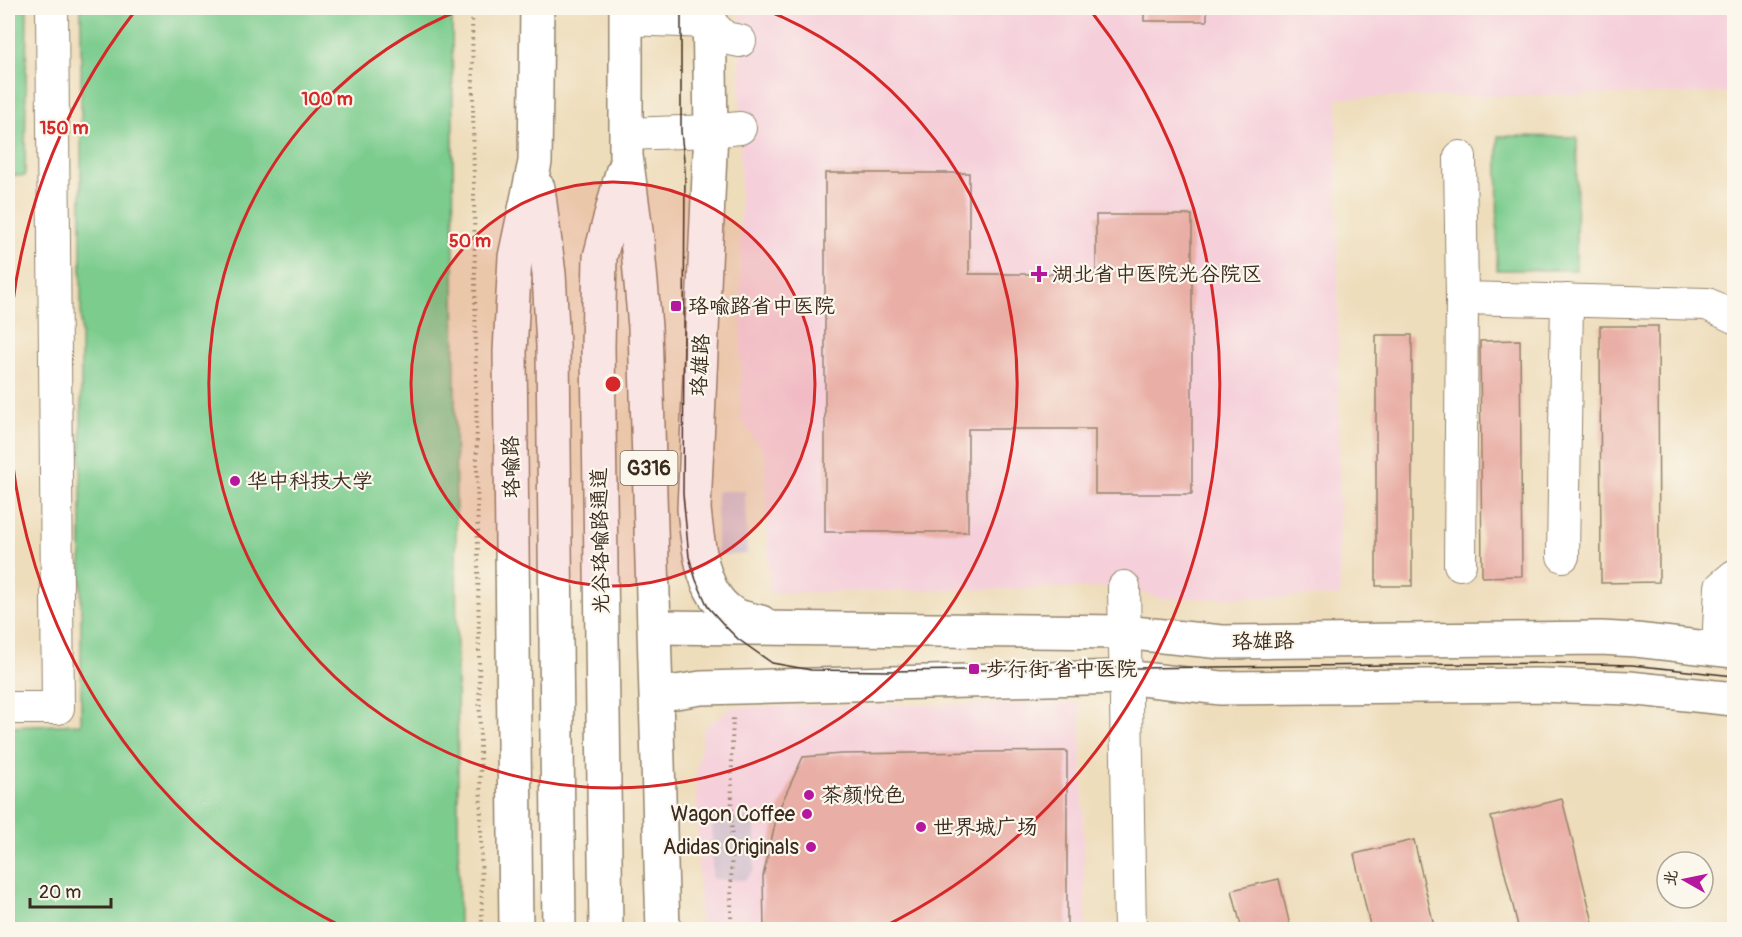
<svg xmlns="http://www.w3.org/2000/svg" width="1742" height="937" font-family="Pangolin,'LXGW WenKai TC',sans-serif">
<rect width="100%" height="100%" fill="#fbf7ec"/>
<filter id="ink" filterUnits="userSpaceOnUse"><feTurbulence type="fractalNoise" baseFrequency=".0167" numOctaves="2"/><feDisplacementMap in="SourceGraphic" scale="12" xChannelSelector="R" yChannelSelector="G"/><feConvolveMatrix kernelMatrix="1 2 1 2 8 2 1 2 1" color-interpolation-filters="sRGB"/></filter>
<filter id="wash" filterUnits="userSpaceOnUse"><feTurbulence type="fractalNoise" baseFrequency=".008" numOctaves="4" result="noise"/><feDisplacementMap in="SourceGraphic" scale="24" xChannelSelector="R" yChannelSelector="G"/><feGaussianBlur stdDeviation="1.35" result="paint"/><feColorMatrix in="noise" values="0 0 0 0 0 0 0 0 0 0 0 0 0 0 0 0 0 1.4 0 .05"/><feComposite in="paint" operator="in"/></filter>
<g filter="url(#wash)">
<rect width="100%" height="100%" fill="#edb"/>
<g fill="#f5cfda">
<polygon points="740,8 1734,8 1734,93 1337,98 1340,596 1163,599 1124,587 769,593 765,453 741,420"/>
<polygon points="1080,703 1086,929 700,930 696,774 704,728 733,707"/>
</g>
<g fill="#d1bdcb">
<polygon points="717,491 745,491 747,554 717,555"/>
<polygon points="712,818 755,818 754,871 744,880 712,879"/>
</g>
<g fill="#7bcc8e" stroke="#5b7b56" stroke-width="1.5">
<polygon points="8,8 27,8 25,176 8,175"/>
<polygon points="81,8 452,8 459,929 8,929 8,727 81,724"/>
<polygon points="1498,136 1577,137 1576,270 1497,270"/>
</g>
<g id="blocks">
<g fill="#e9aea5">
<rect x="1144" y="8" width="63" height="13"/>
<polygon points="825,173 969,173 969,274 1096,274 1096,215 1192,215 1192,494 1095,494 1095,429 968,429 968,532 825,532"/>
<polygon points="1600,326 1658,326 1659,582 1601,583"/>
<rect x="1376" y="335" width="36" height="251"/>
<polygon points="1520,340 1522,576 1482,577 1480,341"/>
<polygon points="1067,751 1067,930 764,930 763,876 778,811 803,757 841,754"/>
<polygon points="1562,799 1595,930 1519,930 1491,817"/>
<polygon points="1414,840 1435,930 1371,930 1354,854"/>
<polygon points="1279,879 1291,930 1242,930 1232,890"/>
</g>
</g>
</g>
<g filter="url(#ink)">
<use href="#blocks" fill-opacity="0" stroke="#94846c" stroke-width="1.5"/>
<g fill="none" stroke-linecap="round" stroke-linejoin="round">
<g stroke="#94846c" stroke-width="34">
<g id="minor">
<polyline points="626,19 709,22 725,38 740,41"/>
<polyline points="626,134 711,131 740,128"/>
<polyline points="1460,157 1462,298 1707,304 1734,317"/>
<polyline points="1563,556 1567,300"/>
<polyline points="1460,564 1462,298"/>
<polyline points="1124,587 1130,930"/>
<polyline points="1718,649 1721,587 1734,576"/>
<polyline points="8,708 58,708 52,8"/>
</g>
</g>
<g stroke="#94846c" stroke-width="36">
<g id="major">
<path d="M709,8L711,131L694,509C698,544 701,600 738,616C745,619 754,620 761,622"/>
<polyline points="655,627 1123,632 1222,642 1601,638 1636,640 1734,651"/>
<polyline points="657,695 701,688 1124,677 1221,688 1538,685 1629,688 1734,699"/>
</g>
</g>
<g stroke="#94846c" stroke-width="36">
<g id="highway">
<polyline points="626,8 626,156 637,239 645,327 663,930"/>
<polyline points="538,188 549,274 553,346 559,930"/>
<polyline points="516,930 510,352 515,257 535,162 537,8"/>
<polyline points="606,930 598,347 600,257 622,173"/>
</g>
</g>
<g stroke="#94846c" stroke-width="4" stroke-dasharray="1.5 4.5" stroke-linecap="butt">
<polyline points="472,8 482,930"/>
<polyline points="731,930 732,744 733,717"/>
</g>
<use href="#minor" stroke="#fff" stroke-width="32"/>
<use href="#major" stroke="#fff" stroke-width="33"/>
<use href="#highway" stroke="#fff" stroke-width="33"/>
<polyline stroke="#3b2a1e" stroke-width="1.5" points="681,8 681,131 685,170 683,494 689,557 696,580 708,607 725,626 738,639 772,663 811,670 888,671 1552,663 1632,665 1734,676"/>
</g>
</g>
<circle cx="613" cy="384" r="202" fill="#d62828" fill-opacity=".12"/>
<g fill="none" stroke="#d62828" stroke-width="3">
<circle cx="613" cy="384" r="202"/>
<path d="M761 8A404 404 0 1 1 465 8"/>
<path d="M347 929A606 606 0 0 1 8 410M8 358A606 606 0 0 1 135 11M1091 11A606 606 0 0 1 879 929"/>
</g>
<g fill="#b5179e" stroke="#fbf7ec" stroke-width="2">
<path d="M1036 265h6v6h6v6h-6v6h-6v-6h-6v-6h6z"/>
<rect x="670" y="300" width="12" height="12" rx="3"/>
<circle cx="235" cy="481" r="6"/>
<rect x="968" y="663" width="12" height="12" rx="3"/>
<circle cx="809" cy="795" r="6"/>
<circle cx="807" cy="814" r="6"/>
<circle cx="921" cy="827" r="6"/>
<circle cx="811" cy="847" r="6"/>
</g>
<g text-anchor="middle" stroke-width="4.5" stroke-linejoin="round" paint-order="stroke">
<rect fill="#fbf7ec" stroke="#75685c" stroke-width="1.5" x="620.5" y="451" width="57" height="34" rx="4.5"/>
<g font-size="20" font-weight="bold" fill="#3b2a1e">
<text x="649" y="475">G316</text>
</g>
<g font-size="21" fill="#3b2a1e" stroke="#fbf7ec" text-anchor="start">
<text x="1052" y="281">湖北省中医院光谷院区</text>
<text x="688" y="313">珞喻路省中医院</text>
<text x="247" y="488">华中科技大学</text>
<text x="986" y="676">步行街 省中医院</text>
<text x="821" y="802">茶颜悦色</text>
<text x="795" y="821" text-anchor="end">Wagon Coffee</text>
<text x="933" y="834">世界城广场</text>
<text x="799" y="854" text-anchor="end">Adidas Originals</text>
</g>
<g font-size="21" fill="#3b2a1e" stroke="#fbf7ec">
<text transform="translate(700 365) rotate(-87)" y="7">珞雄路</text>
<text transform="translate(511 467) rotate(-91)" y="7">珞喻路</text>
<text transform="translate(600 541) rotate(-91)" y="7">光谷珞喻路通道</text>
<text transform="translate(1263 641) rotate(-1)" y="7">珞雄路</text>
</g>
</g>
<circle cx="613" cy="384" r="9" fill="#d62828" stroke="#fbf7ec" stroke-width="3"/>
<g font-size="18" text-anchor="middle" font-weight="bold" fill="#d62828" stroke="#fbf7ec" stroke-width="4.5" stroke-linejoin="round" paint-order="stroke">
<text x="327" y="105">100 m</text>
<text x="64" y="134">150 m</text>
<text x="470" y="247">50 m</text>
</g>
<rect width="1742" height="937" fill="none" stroke="#fbf7ec" stroke-width="30"/>
<g transform="translate(1685 880) rotate(279)"><circle r="28" fill="#fbf7ec" stroke="#aea59a" stroke-width="1.5"/>
<path d="M0-4.5L10 22L0 15L-10 22Z" fill="#b5179e"/>
<text y="-9" font-size="16" font-weight="bold" text-anchor="middle" fill="#3b2a1e">北</text>
</g>
<path d="M30 898v9h81v-9" fill="none" stroke="#3b2a1e" stroke-width="3"/>
<text x="39" y="898" font-size="18" fill="#3b2a1e" stroke="#fbf7ec" stroke-width="4.5" paint-order="stroke">20 m</text>
</svg>
